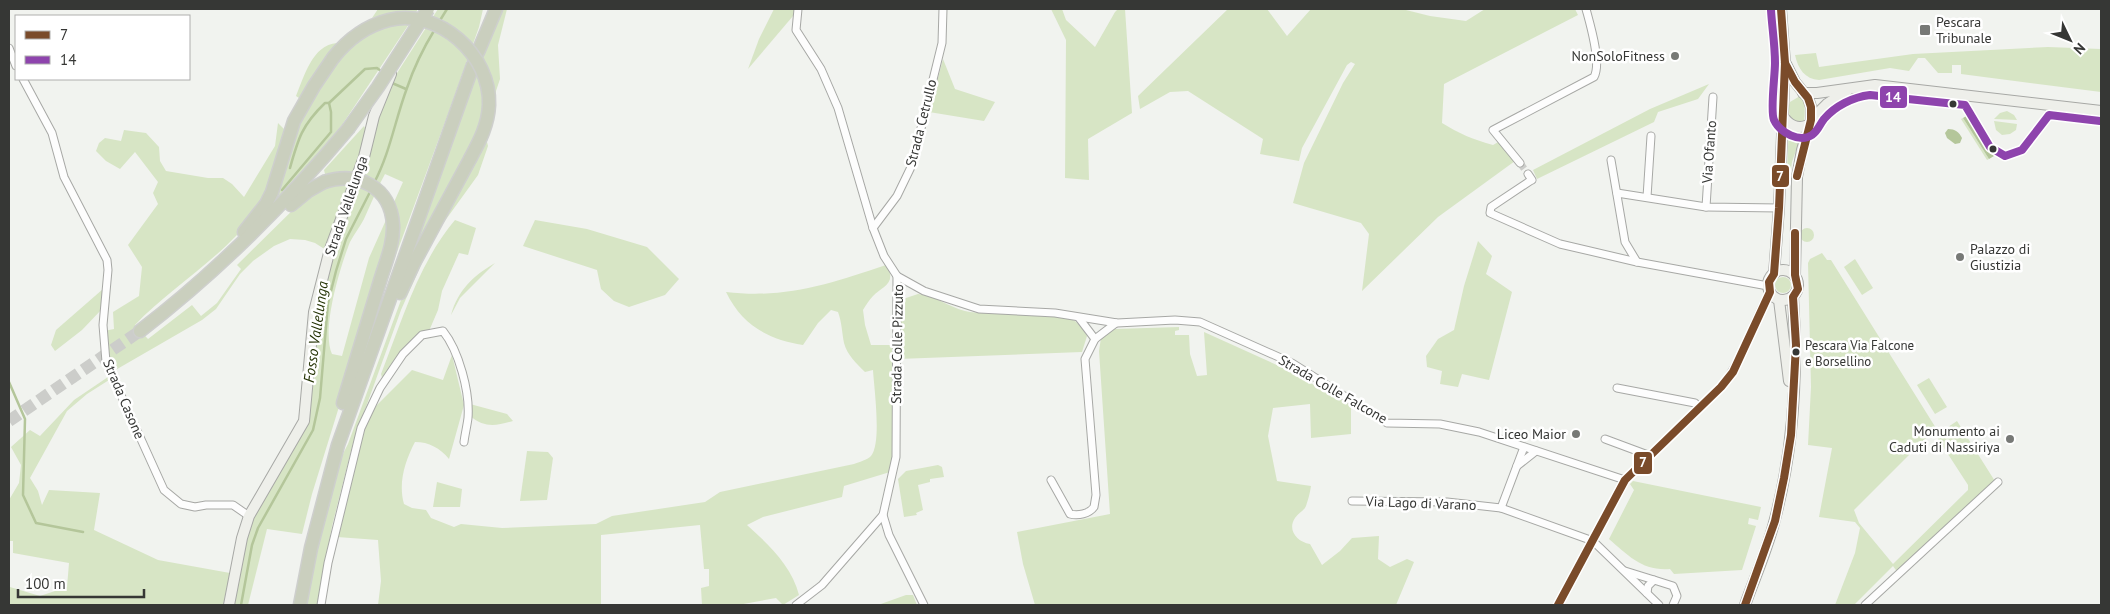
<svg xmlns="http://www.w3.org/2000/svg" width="2110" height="614" font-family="'PT Sans',sans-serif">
<rect width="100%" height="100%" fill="#f1f3ef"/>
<g fill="#d7e5c5" fill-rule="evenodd">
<polygon points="378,9 418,9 416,12 398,12 372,18"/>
<path d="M438,9H483L479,27L448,114L390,271L382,268L312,494L302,534L267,529L248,605H233L245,538L251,520L307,421L316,319L335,240L383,95ZM385,174L403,182L369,258L342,356L332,354C321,330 340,267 350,242C354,234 360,227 364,219C371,204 377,188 385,174Z"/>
<path d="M499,9H507L498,45L500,79L496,91L495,111L487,142L488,146L478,175L434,236L401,310L353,443L332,526L317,605H305C315,553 323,491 348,444L408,281L421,237L412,251Z"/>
<polygon points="774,9 795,9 793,16 748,69 759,39"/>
<polygon points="1051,9 1062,9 1066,20 1095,47 1115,12 1118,9 1125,9 1132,113 1088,139 1089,180 1065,178 1066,40"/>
<path d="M1228,9H1267L1287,36L1311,9H1402L1430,16L1466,21L1485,9H1575L1578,15L1444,84L1442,123C1458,133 1474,140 1493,145L1500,141L1515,161L1438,217L1362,291L1369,234L1361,223L1293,203L1304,163L1343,83L1355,64L1351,62L1347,65L1302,148L1299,161L1260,154L1263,139L1188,91L1170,92L1140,109L1138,96Z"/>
<polygon points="409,24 342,125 299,177 274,200 303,113 338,61 347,49 367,33 387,26"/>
<path d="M337,43L327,55L299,98L296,96C304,77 312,45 337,43Z"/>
<path d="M2048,47L2101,49V92L1961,74V65H1952V73H1938L1925,58H1918L1909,71L1890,68L1819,80C1805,79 1798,69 1795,55L1816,53L1819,67L1913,54Z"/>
<polygon points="943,59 955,89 995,102 984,121 929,112"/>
<polygon points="1709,84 1698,99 1658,112 1654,122 1537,179 1533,170 1650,109"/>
<path d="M1800,96C1806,102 1805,114 1804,122C1791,124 1786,113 1790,102Z"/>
<polygon points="2007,111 2014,115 2017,120 1994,119 2000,113"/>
<polygon points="1963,118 1989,159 1987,160 1961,119"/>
<polygon points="1994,121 2017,124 2016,130 2010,134 2002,135 1996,130"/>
<path d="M278,123L284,129C279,148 277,170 269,189C244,246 176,281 135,325L148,339L192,305L201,316L217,303L241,269L237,265L305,198L326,187L349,184L326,250L315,243L305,240L290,239L274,246L253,261L240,274L216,309L202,320L112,372L107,358L104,331L114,329L113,312L139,296L142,267L128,245L158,204L153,193L158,182L135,152L120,169L106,161L96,151L99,143L105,138L121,141L124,130L146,133L159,147L160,161L166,171L208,178H223L232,184L244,197L275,146Z"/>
<polygon points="1789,124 1803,130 1792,162 1790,177 1787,169"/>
<polygon points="364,126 367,132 355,171 325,174 324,170"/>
<path d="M455,220L476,228L468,255L459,253L442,291L438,310L429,331L414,341L383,381L381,374C402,321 418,264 455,220Z"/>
<polygon points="535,220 587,229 647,247 679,279 665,295 629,307 614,301 601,289 597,270 523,246"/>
<circle cx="1807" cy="235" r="7"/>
<polygon points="1478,241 1492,256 1486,274 1512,292 1489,380 1462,374 1458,387 1440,384 1442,371 1427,367 1426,356 1438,339 1454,330 1464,286"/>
<path d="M1822,253L1827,260H1831L1939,433L1957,421L1998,486L1898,573L1893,566L1854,605H1835L1855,553L1860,528L1855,522L1819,517L1832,448L1808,445L1811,387L1808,263L1810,259ZM1933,431L1968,485V490L1893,564L1859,523L1854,510Z"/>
<polygon points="1855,259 1873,288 1862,295 1844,267"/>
<path d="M495,263L460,298L451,315C458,290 473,276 495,263Z"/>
<path d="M886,265C898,283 882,287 873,296C869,300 866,305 863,310L865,325L871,345H896L894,457L890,472L844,486L842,497L763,517L747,525C768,544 792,566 799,595L783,605L776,598L738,605H702L701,588L709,586V569H704L700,525L601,535V605H378L381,581L378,540L337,537L365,426L375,407L412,370L443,380L452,355L464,405L449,459C440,448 429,442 415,442C405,461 398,483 404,504L412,508L426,510L431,518L454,527L461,524L502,528L596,524L612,516L705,502L720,492L854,464C859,462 867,460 871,456C882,443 874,388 873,370L865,372C857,364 847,355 844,343C842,333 842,323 838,312L831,310L818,323L803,345C767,339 742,325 726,292C785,299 830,284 886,265Z"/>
<circle cx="1783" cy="285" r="8"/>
<polygon points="103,289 102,309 82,330 55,351 51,345 56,330"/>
<path d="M918,294C934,295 949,307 965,311C990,317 1058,309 1075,321C1080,325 1084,330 1087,336L1082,352L898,359L899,304L906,298Z"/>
<path d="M1179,327V330L1175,331V335H1189L1190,354L1197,376L1207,375L1204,332L1279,366L1351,405V434L1311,438L1310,404L1273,408L1268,436L1277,481L1311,486C1310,493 1308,500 1306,506C1304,511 1298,513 1295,518C1287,530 1297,542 1310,544L1322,565L1340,551L1352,538L1379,536L1378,559L1390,567L1407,559L1414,562L1396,605H1035L1023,564L1017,532L1110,514L1099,351L1101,338L1115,329Z"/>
<polygon points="108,377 109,380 87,394 67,411 30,478 38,491 42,505 49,490 100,493 94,530 158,560 230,573 223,605 9,605 10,587 40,596 67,587 69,563 13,553 13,541 9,541 9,500 19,483 21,465 11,447 30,430 40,436 74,400"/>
<polygon points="1929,378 1947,407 1935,414 1917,385"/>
<path d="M470,404L507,414L513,421C495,426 485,428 470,416Z"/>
<polygon points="527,451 548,452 553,458 547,500 520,501"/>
<polygon points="938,465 942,467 944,477 930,479 930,482 918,485 923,510 916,513 917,515 904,517 898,479 906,471"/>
<path d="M1633,481L1761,507L1758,520L1749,518L1748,524L1756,526L1742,570L1674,574L1670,569C1642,571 1629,556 1609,539L1634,490L1630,484Z"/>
<polygon points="437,482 462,489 460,507 433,507"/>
<polygon points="906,595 913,595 917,605 878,605"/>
</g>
<g fill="#b4c69a">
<polygon points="1968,115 1994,156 1989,159 1963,118"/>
<path d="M1948,129C1955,129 1959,132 1962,138L1960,143L1955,144L1947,138L1945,133Z"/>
</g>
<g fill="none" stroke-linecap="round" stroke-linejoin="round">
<g stroke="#b4c69a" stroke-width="2.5">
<polyline points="439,22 447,9"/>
<polyline points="392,83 406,89"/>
<path d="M290,168C298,139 302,125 325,103H329L365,69L377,68L381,71"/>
<path d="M374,183C390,153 395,120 407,88C414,67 424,47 435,29"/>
<polyline points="282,190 331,132 331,112 329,103"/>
<polyline points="9,382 25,419 23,495 36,523 83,532"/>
<polyline points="241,605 252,545 258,528 313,430 320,398 328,303 336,271 346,239 371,190"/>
</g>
<polyline stroke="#cccdca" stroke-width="7" stroke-dasharray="7 3.5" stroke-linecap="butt" points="1520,163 1528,174"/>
<polyline stroke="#cccdca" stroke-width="12" stroke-dasharray="12 6" stroke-linecap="butt" points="9,421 140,331"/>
<g stroke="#a7a8a5" stroke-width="9">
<g id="street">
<polyline points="9,48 16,66"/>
<polyline points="23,79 52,133 64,177 107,260 108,270 103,325 106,362 164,490 181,504 195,507 206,505 233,505 249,516"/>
<polyline points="1611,160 1625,242 1637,262"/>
<path d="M1520,163L1493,130L1594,77C1602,63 1590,24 1586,9"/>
<polyline points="1528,174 1532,180 1530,181 1491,207 1490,213 1560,244 1637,262 1768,286"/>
<polyline points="1617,193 1706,207 1779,208"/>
<polyline points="1647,197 1651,136"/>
<polyline points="1706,207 1713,97"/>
<polyline points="873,228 897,196 912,165 942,43 943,9"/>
<polyline points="897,276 924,291 979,309 1055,313 1117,323 1175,320 1200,322 1292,363 1387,423 1440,424 1479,432 1625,480"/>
<polyline points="1079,318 1095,339"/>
<polyline points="1617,388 1695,403 1699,407"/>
<polyline points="1605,439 1648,455"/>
<polyline points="1517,466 1536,451"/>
<path d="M1051,480L1070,514C1078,516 1089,514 1094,507L1096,495L1085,359L1095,339L1116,323"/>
<polyline points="1352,501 1447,502 1501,508 1593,541 1659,605"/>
<polyline points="1501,508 1524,447"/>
<polyline points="883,515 889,535 924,605"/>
<polyline points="1625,571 1654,580"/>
<polyline points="1647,593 1648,586 1654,580 1673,586 1677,596 1673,605"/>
<path d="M321,605L328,563L361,428L380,388L403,354L422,335L443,331C459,351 470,392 468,418C467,426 465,434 464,442"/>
<polyline points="796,605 822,585 883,515 896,457 897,276 884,256 873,228 838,108 821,69 796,30 798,9"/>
<path d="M1558,605L1625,480L1721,387C1744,359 1752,323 1770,292"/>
<polyline points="1865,605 1998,482"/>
</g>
</g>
<g stroke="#a7a8a5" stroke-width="12">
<g id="secondary">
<polyline points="1786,64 1795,82 1808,98 1811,107 1811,120 1802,150 1797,177 1795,275"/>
<polyline points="1803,93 1817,93 1875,85 2101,111"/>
<path d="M1783,116C1788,125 1798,130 1808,125"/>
<polyline points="1811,120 1827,104 1847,91"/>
<circle cx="1783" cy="285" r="15"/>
<polyline points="1774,274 1779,208 1785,63 1781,9"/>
<polyline points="1779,300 1789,381"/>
<polyline points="229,605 242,538 249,516 304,421 314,312 330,249 364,157 374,116 391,74"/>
<path d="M1745,605C1755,577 1768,548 1775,519C1794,447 1798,371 1793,297"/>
</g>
</g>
<g stroke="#cecfcd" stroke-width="15">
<g id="highway">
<polyline points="478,52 496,9"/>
<polyline points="291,205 308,191 324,182"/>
<polyline points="244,232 266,204 272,192 294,121 314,86 333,58"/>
<polyline points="400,293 414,263 470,159"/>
<path d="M140,331C218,271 285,204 348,129"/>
<polyline points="343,403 380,281"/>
<polyline points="300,605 311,548 338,445 473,65"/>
</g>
</g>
<use href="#street" stroke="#fdfdfd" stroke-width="7"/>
<use href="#secondary" stroke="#eeefea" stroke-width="10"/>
<use href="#highway" stroke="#cacfbe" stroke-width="12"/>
<g stroke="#cecfcd" stroke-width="15" stroke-linecap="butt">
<g id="highway-bridge">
<path d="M333,58C348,39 365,26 389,20C439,8 491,55 489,105C488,126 479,142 470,159"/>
<polyline points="348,129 378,87 428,9"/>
<path d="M324,182C358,171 391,187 393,225C394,244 385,264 380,281"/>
</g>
</g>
<use href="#highway-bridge" stroke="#cacfbe" stroke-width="12"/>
<g stroke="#fff" stroke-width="11">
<g id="bus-1">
<polyline points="1785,63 1795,82 1808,98 1811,107 1811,120 1797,176"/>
<polyline points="1558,605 1625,480 1721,387 1733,372 1770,292 1769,282 1774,274 1779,208 1785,63 1781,9"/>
<polyline points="1745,605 1775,521 1784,478 1791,435 1796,345 1793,297 1798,289 1795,275 1795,233"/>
</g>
</g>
<g stroke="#fff" stroke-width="11">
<path id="bus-2" d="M1771,10C1772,27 1775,45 1775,63C1775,76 1770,111 1774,120C1780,133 1800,143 1812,135C1818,131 1820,124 1824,119C1835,106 1853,97 1870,95L1965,105L1990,147L2005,156L2022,150L2049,115L2100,121"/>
</g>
<use href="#bus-1" stroke="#7a4b2a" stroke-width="8"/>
<use href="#bus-2" stroke="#8e44ad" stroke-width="8"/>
</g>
<g fill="#777976" stroke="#fff" stroke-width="2">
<rect x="1919" y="24" width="12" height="12" rx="2.5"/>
<circle cx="1675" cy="56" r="5"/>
<circle cx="1960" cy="257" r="5"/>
<circle cx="1576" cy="434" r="5"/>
<circle cx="2010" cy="439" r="5"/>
</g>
<g fill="#363735" stroke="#fff" stroke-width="2">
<circle cx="1953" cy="104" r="4.5"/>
<circle cx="1993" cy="149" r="4.5"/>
<circle cx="1796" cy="352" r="4.5"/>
</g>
<g text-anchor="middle" stroke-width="5" stroke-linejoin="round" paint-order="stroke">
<g font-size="13" fill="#363735" stroke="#fff" text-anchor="start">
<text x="1805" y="350">Pescara Via Falcone<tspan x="1805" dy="16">e Borsellino</tspan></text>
</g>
<g font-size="14" fill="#363735" stroke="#fff" text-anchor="end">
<text x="1936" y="27" text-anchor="start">Pescara<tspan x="1936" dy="16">Tribunale</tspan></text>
<text x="1665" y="61">NonSoloFitness</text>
<text x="1970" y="254" text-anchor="start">Palazzo di<tspan x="1970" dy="16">Giustizia</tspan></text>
<text x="2000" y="436">Monumento ai<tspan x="2000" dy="16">Caduti di Nassiriya</tspan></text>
<text x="1566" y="439">Liceo Maior</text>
</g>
<g font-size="14" fill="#363735" stroke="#fff">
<text transform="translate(921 123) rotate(-76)" y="5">Strada Cetrullo</text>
<text transform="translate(1709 152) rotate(-86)" y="5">Via Ofanto</text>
<text transform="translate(346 206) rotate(-71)" y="5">Strada Vallelunga</text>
<text transform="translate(897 344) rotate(-89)" y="5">Strada Colle Pizzuto</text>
<text transform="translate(1333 389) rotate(30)" y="5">Strada Colle Falcone</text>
<text transform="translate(124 399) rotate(67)" y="5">Strada Casone</text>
<text transform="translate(1421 503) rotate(2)" y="5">Via Lago di Varano</text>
</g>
<g font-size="15" font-style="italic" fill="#253405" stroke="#fff">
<text transform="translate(316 332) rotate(-82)" y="5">Fosso Vallelunga</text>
</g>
</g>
<g stroke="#fff" stroke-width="2">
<rect x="1879" y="85" width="29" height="24" rx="5" fill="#8e44ad"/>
<rect x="1771" y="164" width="19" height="24" rx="5" fill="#7a4b2a"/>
<rect x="1633" y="451" width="20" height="24" rx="5" fill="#7a4b2a"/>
</g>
<g font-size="14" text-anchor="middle" font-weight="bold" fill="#fff">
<text x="1893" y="102">14</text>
<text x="1780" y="181">7</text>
<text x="1643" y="467">7</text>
</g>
<rect width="2110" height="614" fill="none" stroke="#363735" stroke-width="20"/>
<rect x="15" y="15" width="175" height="65" fill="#ffffff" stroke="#afafae"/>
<rect x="25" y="31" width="25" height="8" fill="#7a4b2a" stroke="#afafae"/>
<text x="60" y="40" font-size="15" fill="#363735">7</text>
<rect x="25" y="56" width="25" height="8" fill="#8e44ad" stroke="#afafae"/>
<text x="60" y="65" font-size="15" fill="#363735">14</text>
<g transform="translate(2070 40) rotate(133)" stroke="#ffffff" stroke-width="4" paint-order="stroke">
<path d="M0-4L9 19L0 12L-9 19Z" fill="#363735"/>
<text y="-8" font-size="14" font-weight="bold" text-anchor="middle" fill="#363735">N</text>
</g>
<path d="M18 589v8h126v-8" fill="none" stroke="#363735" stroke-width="2.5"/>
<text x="25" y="589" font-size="15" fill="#363735" stroke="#ffffff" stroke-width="4" paint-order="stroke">100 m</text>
</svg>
